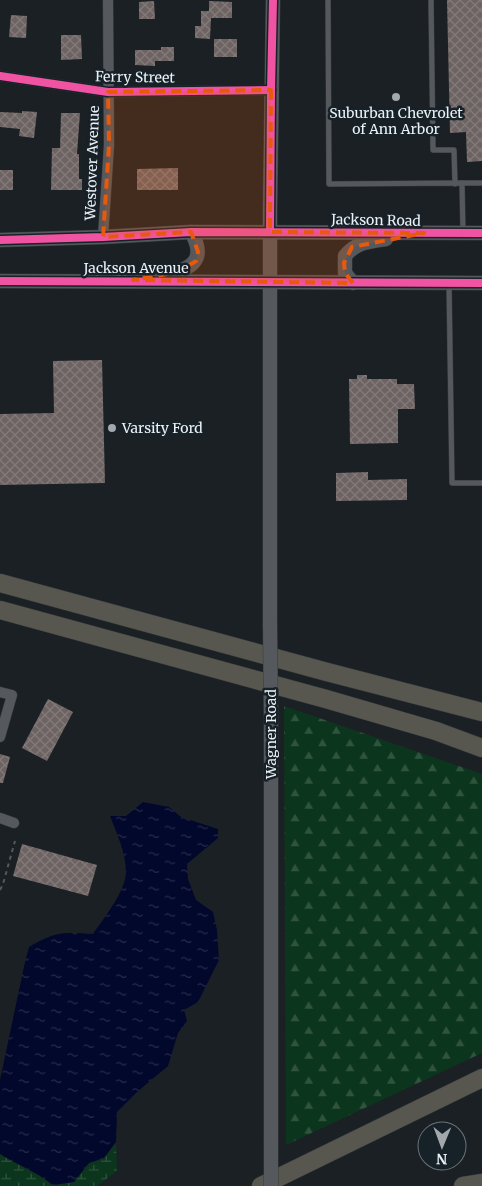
<svg xmlns="http://www.w3.org/2000/svg" width="482" height="1186" font-family="Merriweather,serif">
<defs>
<pattern id="forest-firs" width="22" height="20" patternUnits="userSpaceOnUse" patternTransform="scale(1.25)"><rect width="22" height="20" fill="#0c351d"/><path d="M5 1l3.5 6h-7zM16 11l3.5 6h-7z" fill="#30533e"/></pattern>
<pattern id="wetland-marsh" width="20" height="14" patternUnits="userSpaceOnUse" patternTransform="scale(1.25)"><rect width="20" height="14" fill="#0c351d"/><path d="M1 5h8M5 5V1M11 12h8M15 12V8" fill="none" stroke="#30533e"/></pattern>
<pattern id="water-ripples" width="26" height="14" patternUnits="userSpaceOnUse" patternTransform="scale(1.25)"><rect width="26" height="14" fill="#02072c"/><path d="M2 4q2-2 4 0t4 0M15 11q2-2 4 0t4 0" fill="none" stroke="#272c4b"/></pattern>
<pattern id="building-cross-hatch" width="8" height="8" patternUnits="userSpaceOnUse" patternTransform="scale(1.25)"><rect width="8" height="8" fill="#6e6363"/><path d="M0 0l8 8M0 8l8-8" fill="none" stroke="#837a7a"/></pattern>
</defs>
<rect width="100%" height="100%" fill="#1b2024"/>
<polygon fill="url(#forest-firs)" points="284,706 482,774 482,1053 286,1145"/>
<path fill="url(#wetland-marsh)" d="M116,1142L117,1171L97,1186H0V1154C18,1165 37,1172 53,1185L74,1182L89,1163L104,1158Z"/>
<path fill="url(#water-ripples)" d="M143,802L169,807L181,817L218,829V838L187,864L188,879L196,900L213,912L217,930L219,960L198,1002L184,1010L187,1021L178,1033L168,1066L137,1092L117,1112L116,1142L104,1158L89,1163L74,1182L53,1185C37,1172 18,1165 0,1154V1080L25,962L29,947C56,931 63,932 93,934C103,919 126,891 126,872C126,853 117,834 110,816H126Z"/>
<g fill="url(#building-cross-hatch)">
<polygon points="447,0 482,0 482,161 467,162 466,132 450,133"/>
<polygon points="154,1 155,19 139,19 139,2"/>
<polygon points="209,1 232,2 232,18 211,18 210,39 195,38 195,26 201,26 201,11 209,11"/>
<polygon points="11,15 27,16 26,38 9,37"/>
<polygon points="61,35 81,35 82,59 61,60"/>
<rect x="214" y="39" width="23" height="18"/>
<polygon points="161,47 174,47 174,61 155,61 155,66 135,65 135,50 161,50"/>
<polygon points="22,111 37,112 34,138 19,136 20,129 0,127 0,112 22,113"/>
<polygon points="61,113 80,113 77,154 79,154 79,179 82,179 82,190 51,190 52,148 60,148"/>
<polygon points="178,168 178,190 137,190 137,169"/>
<rect x="0" y="170" width="13" height="20"/>
<polygon points="102,360 105,483 0,485 0,414 54,413 53,361"/>
<polygon points="357,375 367,375 367,379 397,379 397,384 414,384 415,409 398,409 398,443 350,444 349,379 357,379"/>
<polygon points="368,472 368,480 407,479 407,500 336,501 336,473"/>
<polygon points="48,699 73,712 47,761 22,748"/>
<polygon points="0,754 10,757 3,783 0,783"/>
<polygon points="22,844 97,865 88,896 13,876"/>
</g>
<g fill="none" stroke-linecap="round" stroke-linejoin="round">
<g stroke="#383c3f" stroke-width="6">
<g id="service">
<polyline points="328,0 329,184 462,183 463,233"/>
<polyline points="431,0 433,150 454,150 455,184"/>
<polyline points="462,183 482,183"/>
<polyline points="449,283 452,483 482,483"/>
</g>
</g>
<g stroke="#383c3f" stroke-width="11">
<g id="minor">
<polyline points="0,76 108,92 271,90"/>
<polyline points="103,237 109,145 108,0"/>
<polyline points="0,692 12,695 0,737"/>
<polyline points="0,818 14,823"/>
</g>
</g>
<g stroke="#383c3f" stroke-width="15">
<g id="secondary">
<polyline points="0,240 103,237 191,232 482,233"/>
<path d="M163,275C190,270 208,261 191,232"/>
<polyline points="0,281 482,283"/>
<path d="M353,283L345,273V256C356,242 369,242 386,239"/>
<polyline points="270,625 270,210 273,0"/>
<polyline points="271,719 271,1138"/>
</g>
</g>
<g stroke="#383c3f" stroke-width="19">
<g id="motorway">
<polyline points="0,583 327,672 482,712"/>
<polyline points="0,610 326,699 436,731 482,748"/>
<polyline points="261,1186 482,1078"/>
<polyline points="463,1186 482,1183"/>
</g>
</g>
<polyline stroke="#56595c" stroke-width="2" stroke-dasharray="4 4" stroke-linecap="butt" points="0,890 3,884 15,841"/>
<use href="#service" stroke="#55585c" stroke-width="5"/>
<use href="#minor" stroke="#55585c" stroke-width="10"/>
<use href="#secondary" stroke="#55585c" stroke-width="14"/>
<use href="#motorway" stroke="#57574f" stroke-width="18"/>
<g stroke="#383c3f" stroke-width="15" stroke-linecap="butt">
<g id="secondary-bridge">
<polyline points="270,625 271,719"/>
<polyline points="271,1138 271,1186"/>
</g>
</g>
<use href="#secondary-bridge" stroke="#55585c" stroke-width="14"/>
<g stroke="#172128" stroke-width="11">
<g id="cycleway">
<polyline points="0,76 108,92 271,90"/>
<polyline points="270,232 271,90 273,0"/>
<polyline points="0,240 103,237 191,232 482,233"/>
<polyline points="0,281 482,283"/>
</g>
</g>
<use href="#cycleway" stroke="#f153a3" stroke-width="8"/>
</g>
<path fill="#e8590c" fill-opacity="0.2" stroke="#e8590c" stroke-width="4" stroke-dasharray="10 6" stroke-linejoin="round" d="M271,90L270,232L424,233L352,247L344,263L345,273L353,283L133,280L178,272L196,261L198,252L191,232L103,237L109,145L108,92Z"/>
<g fill="#a2a8ac" stroke="#172128" stroke-width="2">
<circle cx="396" cy="97" r="5"/>
<circle cx="112" cy="428" r="5"/>
</g>
<g text-anchor="middle" stroke-width="5" stroke-linejoin="round" paint-order="stroke">
<g font-size="14" fill="#ebf1f6" stroke="#172128">
<text transform="translate(135 77) rotate(1)" y="5">Ferry Street</text>
<text transform="translate(92 163) rotate(-88)" y="5">Westover Avenue</text>
<text transform="translate(376 220) rotate(1)" y="5">Jackson Road</text>
<text x="136" y="273">Jackson Avenue</text>
<text transform="translate(271 734) rotate(-90)" y="5">Wagner Road</text>
</g>
<g font-size="14" fill="#ebf1f6" stroke="#172128">
<text x="396" y="118">Suburban Chevrolet<tspan x="396" dy="16">of Ann Arbor</tspan></text>
<text x="122" y="433" text-anchor="start">Varsity Ford</text>
</g>
</g>
<g transform="translate(442 1146) rotate(181)"><circle r="24" fill="#172128" stroke="#6c747a"/>
<path d="M0-4L9 19L0 12L-9 19Z" fill="#a2a8ac"/>
<text y="-8" font-size="14" font-weight="bold" text-anchor="middle" fill="#ebf1f6">N</text>
</g>
</svg>
